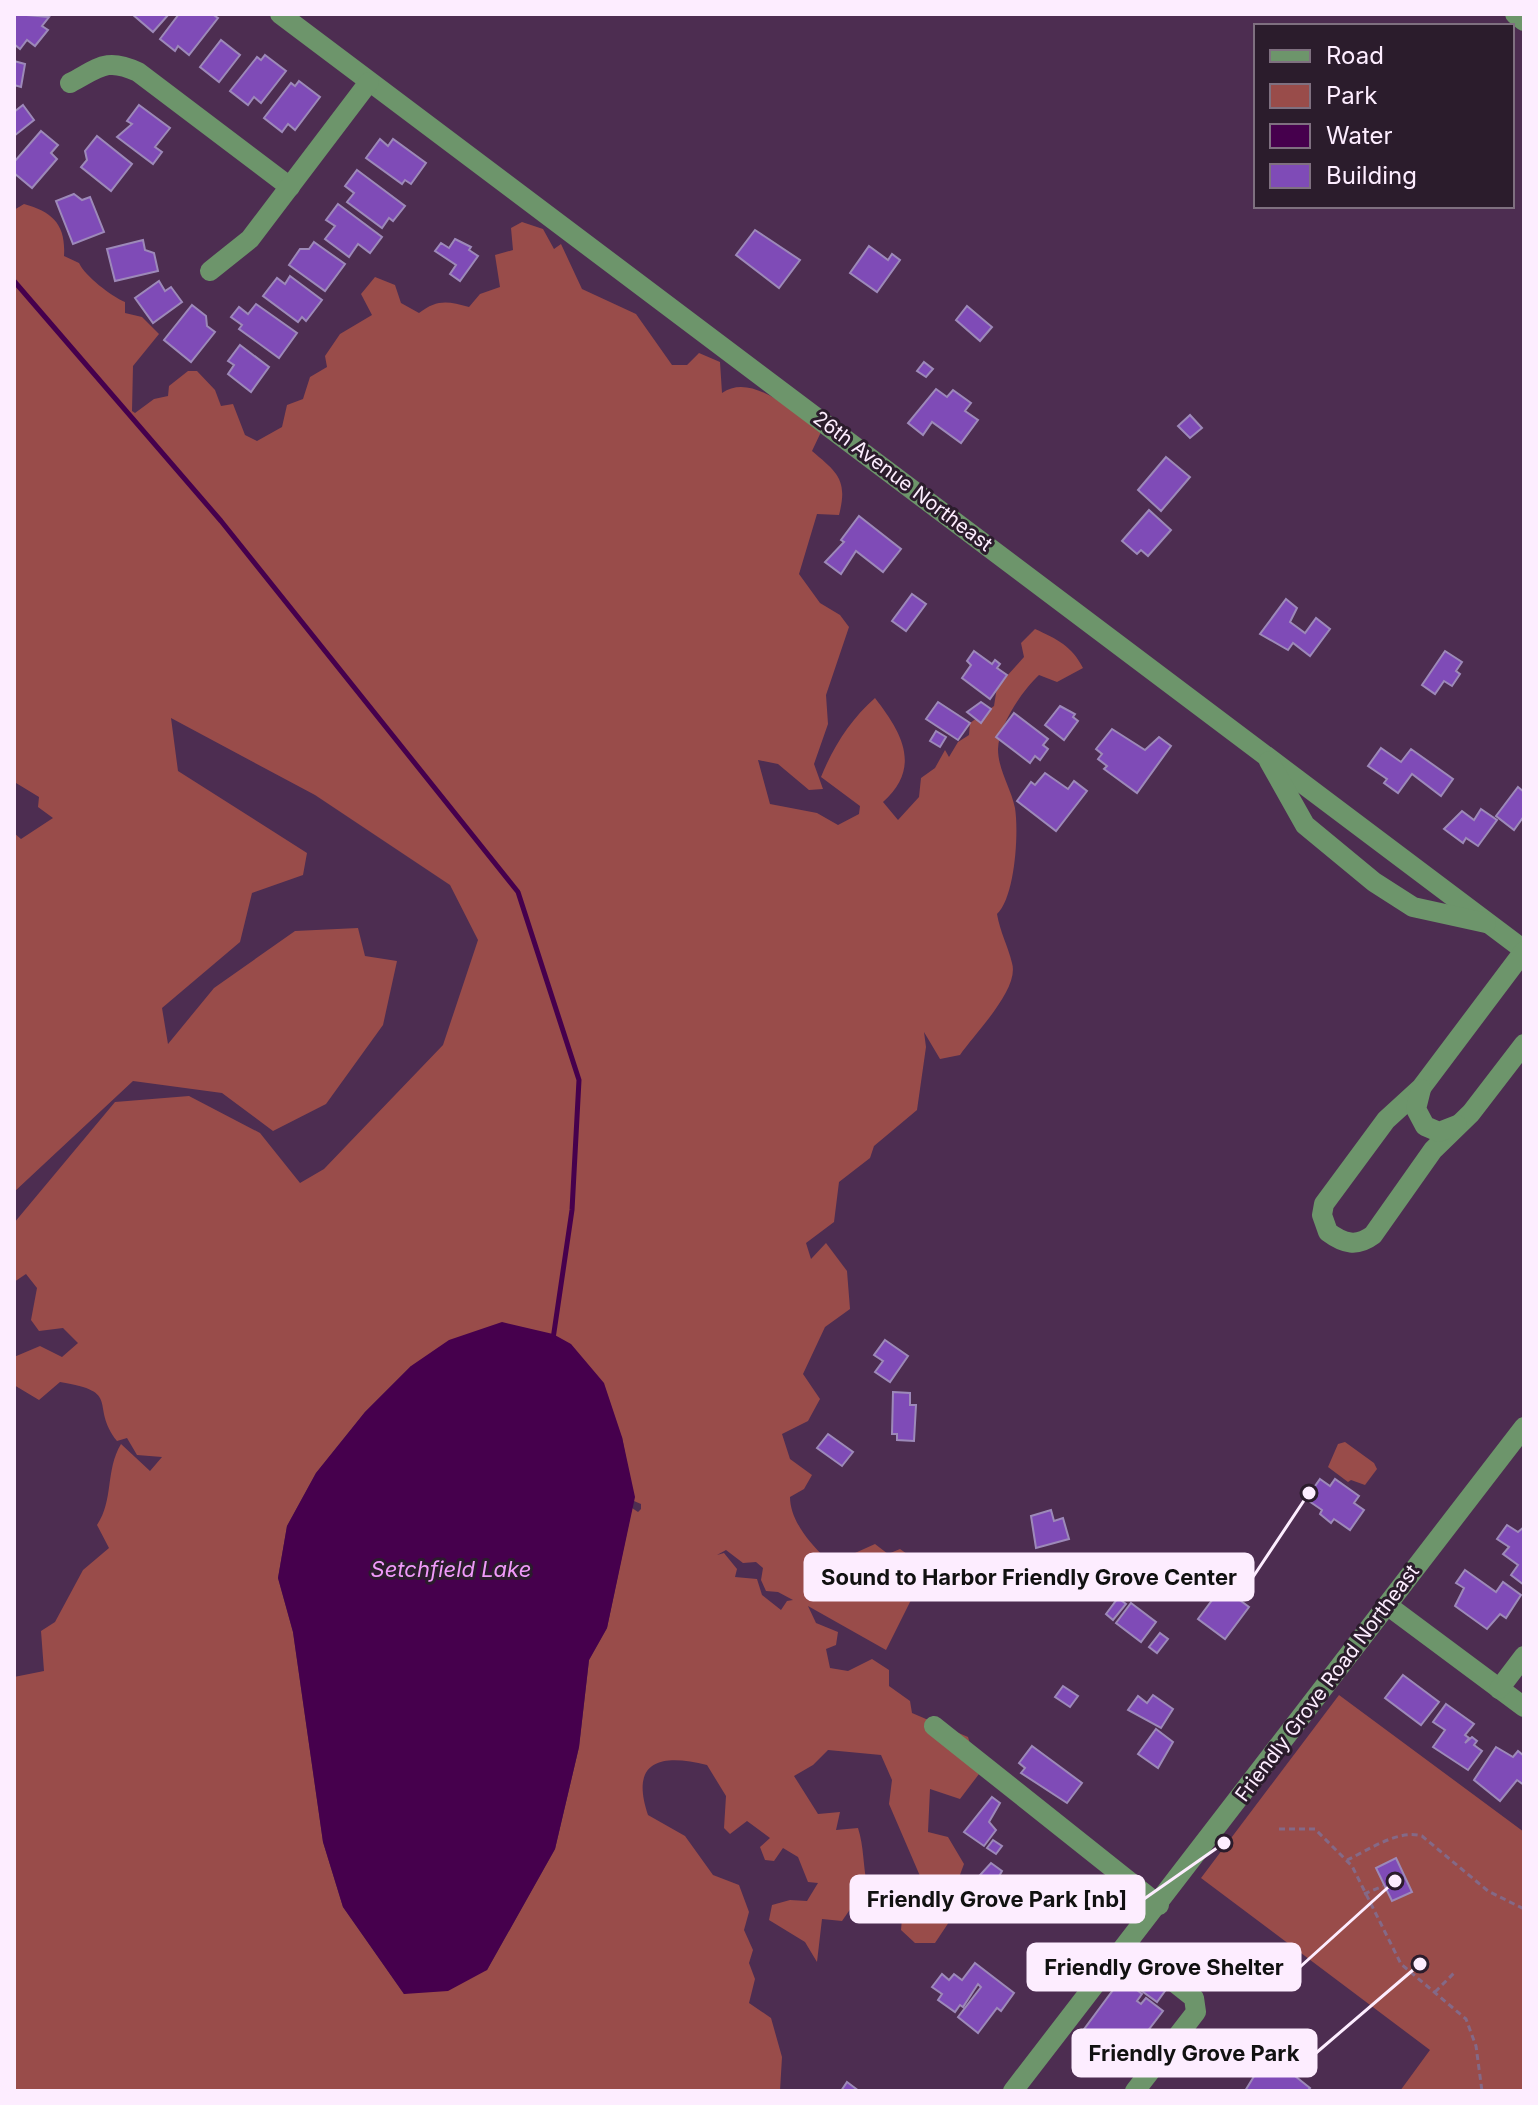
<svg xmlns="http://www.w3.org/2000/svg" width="1538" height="2105" font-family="Inter,sans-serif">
<rect width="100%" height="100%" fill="#4d2d51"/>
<g fill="#994c4a" fill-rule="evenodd">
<path d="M24,204C53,212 66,225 64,256L79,263C85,276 111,296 125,302V313L142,317L159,334L133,366L132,411L135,413L154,399L168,396L169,386L188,371H197L215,390L221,406L233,404L245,435L257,441L282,427L287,405L303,399L310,377L327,367L325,356L340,334L372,315L361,294L375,277L395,285L401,303L419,313C437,299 448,301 469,307L480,294L500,287L495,255L513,250L511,228L522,222L543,229L554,249L561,244L582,289L636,314L672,365H687L699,353L720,362L722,393C753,371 796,415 821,432L812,451C838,473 848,480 839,515L817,514L799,574L820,603L840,615L849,627L826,695L828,724L814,764L823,789L809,790L778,764L758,760L770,804L817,813L838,825L859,814L860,806L821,777C833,747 851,719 875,698C902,733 922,767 883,802L898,820L919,797L921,778L935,768L945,750L949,757L958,742L969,735L970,723L994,706L997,687L1024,657L1021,643L1035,629C1057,639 1072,646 1083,668L1057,682L1039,675C1022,691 999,725 998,749C998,770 1011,788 1015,808C1019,833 1015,897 997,914C1000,932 1008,946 1012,963C1020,989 975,1033 960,1055L940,1059L924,1032L926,1047L917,1110L874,1146L870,1158L839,1182L834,1222L806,1243L811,1259L826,1243L847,1271L850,1309L825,1327L803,1374L820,1399L808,1421L782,1434L790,1459L812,1475L804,1489L790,1497C790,1530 831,1567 859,1582L863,1565L855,1553L875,1544L888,1554L900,1549L927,1568L886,1650L808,1606L816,1623L838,1632L836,1645L826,1649L830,1668L848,1671L872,1659L889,1670V1686L910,1701L912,1713L968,1737L979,1774L960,1799L930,1789L928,1832L948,1837L964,1864L958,1880L967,1917L949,1922L935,1943H915L901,1930L904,1895L920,1876L889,1804L892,1780L881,1755L828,1750L813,1765L794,1776L818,1814L840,1812L836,1830L858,1828C864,1847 863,1865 867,1885L842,1921L822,1919L817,1962L805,1942L769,1920L772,1905L790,1900L807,1901L818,1883L808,1882L798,1857L783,1848L774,1861L765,1860L760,1847L770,1838L747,1821L730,1834L724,1828L726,1796L707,1765C663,1754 629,1759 648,1815L685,1836L713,1875L739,1885L749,1912L744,1930L753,1950L749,1963L755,1979L749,2003L771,2018L782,2057L780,2091H14V1677L44,1671L41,1631L55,1622L83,1570L109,1548L97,1525C114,1500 105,1471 121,1444L150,1471L162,1457L137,1455L127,1438L117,1441C89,1405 123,1392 60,1382L39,1400L14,1385V1357L40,1346L62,1357L78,1343L63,1328L39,1331L31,1320L37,1288L26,1274L14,1282V1223L115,1102L189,1096L260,1133L300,1183L324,1169L443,1045L478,940L450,885L315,795L171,718L178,771L307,853L303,875L252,893L240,942L162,1008L168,1044L214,988L295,931L358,928L365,956L397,961L383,1025L326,1104L273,1131L222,1093L133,1081L14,1192V833L21,839L53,818L38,807L39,797L16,783L14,777V210ZM411,1366L622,1437L634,1501L641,1504V1509L638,1512L632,1508L607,1628L589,1660L579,1747L555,1849L487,1970L404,1994L343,1907L323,1842L293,1632L278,1578L287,1526L316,1473L365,1412ZM726,1550L743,1563L756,1562L763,1568L761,1580L766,1591L778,1592L793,1600L787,1601L781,1610L762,1595L757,1579L735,1577L737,1569L724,1553L717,1555Z"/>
<polygon points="1345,1442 1374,1463 1377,1469 1365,1485 1351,1480 1348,1482 1328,1467 1338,1444"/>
<polygon points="1339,1695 1524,1832 1524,2091 1400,2091 1430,2050 1201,1878"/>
</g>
<polygon fill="#46004d" points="502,1322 553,1334 571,1344 604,1383 622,1437 635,1497 607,1628 589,1660 579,1747 555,1849 487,1970 448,1991 404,1994 343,1907 323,1842 293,1632 278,1578 287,1526 316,1473 365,1412 411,1366 449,1340"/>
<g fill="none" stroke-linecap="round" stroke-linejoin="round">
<polyline stroke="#46004d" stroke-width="5" points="14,281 221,521 518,892 579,1080 572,1210 553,1339"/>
</g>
<g fill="#7f4bb7" stroke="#9d89b9" stroke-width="2">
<polygon points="15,14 49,17 42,26 48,30 35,46 27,40 20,49 14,44"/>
<polygon points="132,14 169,14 153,32"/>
<polygon points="179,14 212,14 218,18 189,55 178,46 175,51 160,39"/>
<polygon points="221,40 240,55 219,82 200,67"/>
<polygon points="265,55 286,71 261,103 254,97 248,105 230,91 257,57 261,60"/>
<polygon points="14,61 25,64 21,87 14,85"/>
<polygon points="299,81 320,97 295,130 288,124 282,132 264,118 291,83 295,86"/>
<polygon points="23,105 34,120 14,136 14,112"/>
<polygon points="139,105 170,128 155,147 162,152 153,164 117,137 132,124 127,121"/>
<polygon points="41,131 58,145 51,153 57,159 32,188 14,173 14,162"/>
<polygon points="97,136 132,164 111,191 81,167 87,160 85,151"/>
<polygon points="380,139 388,146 393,139 426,163 411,184 405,180 402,184 366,158"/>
<polygon points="357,170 405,206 393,221 389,218 382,228 347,202 354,193 345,186"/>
<polygon points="74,194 82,200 90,197 104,232 73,244 56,201"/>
<polygon points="338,204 382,237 370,253 358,244 349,257 325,239 335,226 326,220"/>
<polygon points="755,230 800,260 779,288 736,255"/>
<polygon points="455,239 471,247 469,250 478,256 460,281 450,274 456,265 435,251 441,243 449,248"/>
<polygon points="143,240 145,250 154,253 158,271 115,281 107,249"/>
<polygon points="314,242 345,264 325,291 289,265 300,249 309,249"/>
<polygon points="869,246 888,260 892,254 900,260 877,292 850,273"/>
<polygon points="290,276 322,300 306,321 302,317 298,322 263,296 277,278 285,284"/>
<polygon points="159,281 165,291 171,287 182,302 153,323 135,298"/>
<polygon points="256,304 297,333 279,358 239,329 242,325 231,317 239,307 248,314"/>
<polygon points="192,305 206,316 207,326 215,332 191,362 164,340"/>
<polygon points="967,306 992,327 980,341 956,320"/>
<polygon points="240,345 269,367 251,392 228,374 234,365 228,361"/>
<polygon points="924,362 933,369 926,377 917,371"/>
<polygon points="936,389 947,397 953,390 971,403 965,411 978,420 961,443 932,422 923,435 908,423"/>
<polygon points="1190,415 1202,428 1190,438 1178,426"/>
<polygon points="1166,457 1190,477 1161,511 1138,490"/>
<polygon points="1149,510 1171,530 1148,556 1141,550 1137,554 1122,541"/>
<polygon points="859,516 901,549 883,572 856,551 841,574 825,562 844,542 841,540"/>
<polygon points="912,594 926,604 906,631 892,621"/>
<polygon points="1286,599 1297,608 1290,622 1305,633 1316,618 1330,629 1310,656 1293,643 1288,650 1260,634"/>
<polygon points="974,651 992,664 995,660 1000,664 997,668 1007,675 990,699 962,678 971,665 967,661"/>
<polygon points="1445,651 1462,662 1456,671 1460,674 1452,686 1444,681 1435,694 1422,685"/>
<polygon points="938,702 970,723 958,740 926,719"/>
<polygon points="981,702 991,709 981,723 967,712"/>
<polygon points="1060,706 1075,714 1073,717 1078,721 1064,740 1045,725"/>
<polygon points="1014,713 1048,739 1043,745 1048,749 1040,760 1035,756 1030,763 996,737"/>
<polygon points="1112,729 1145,750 1159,737 1171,746 1137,793 1104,769 1107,766 1098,759 1102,754 1096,749"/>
<polygon points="936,731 946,737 940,747 930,741"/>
<polygon points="1381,748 1401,762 1411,749 1453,779 1441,796 1412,774 1398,793 1384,783 1387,779 1368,766"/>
<polygon points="1045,773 1068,789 1074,781 1087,791 1056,831 1017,801 1031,782 1035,785"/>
<polygon points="1518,787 1524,792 1524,816 1514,830 1496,816"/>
<polygon points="1481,809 1497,820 1478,846 1466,838 1463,843 1444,829 1462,811 1474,820"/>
<polygon points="885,1340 908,1356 890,1382 875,1372 883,1361 874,1355"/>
<polygon points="893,1392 910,1393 910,1405 916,1405 914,1441 897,1440 897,1434 892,1434"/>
<polygon points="828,1434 853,1452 842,1466 817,1448"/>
<polygon points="1320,1479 1330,1486 1335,1479 1359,1496 1354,1503 1364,1510 1350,1530 1334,1519 1331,1523 1320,1514 1322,1510 1306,1499"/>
<polygon points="1051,1510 1054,1521 1063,1518 1069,1539 1036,1548 1031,1516"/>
<polygon points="1507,1525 1518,1532 1524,1527 1524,1585 1511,1575 1518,1565 1503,1554 1509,1547 1497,1539"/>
<polygon points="1465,1570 1496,1592 1503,1582 1521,1595 1506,1618 1500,1614 1487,1629 1455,1606 1464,1588 1456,1583"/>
<polygon points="1222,1587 1249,1607 1225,1639 1198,1619"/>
<polygon points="1118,1598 1126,1604 1113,1620 1106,1614"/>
<polygon points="1131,1603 1156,1622 1141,1642 1116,1623"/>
<polygon points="1160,1633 1168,1639 1157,1653 1149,1647"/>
<polygon points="1403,1675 1439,1702 1421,1725 1385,1698"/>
<polygon points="1063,1686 1078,1696 1070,1707 1055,1697"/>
<polygon points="1153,1695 1173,1709 1161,1728 1128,1710 1138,1696 1147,1703"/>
<polygon points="1446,1704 1474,1724 1465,1735 1469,1738 1465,1743 1472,1737 1477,1741 1474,1745 1482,1751 1468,1770 1433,1747 1445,1730 1433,1722"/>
<polygon points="1156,1729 1173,1742 1158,1768 1138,1754"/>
<polygon points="1032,1746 1082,1783 1067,1803 1021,1773 1025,1768 1019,1763"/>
<polygon points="1496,1747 1513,1757 1518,1751 1524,1756 1524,1785 1517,1780 1500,1801 1474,1780"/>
<polygon points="992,1797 1000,1803 989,1822 996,1830 984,1846 964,1832"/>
<polygon points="993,1840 1002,1846 996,1854 987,1848"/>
<polygon points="1396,1858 1412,1892 1392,1901 1376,1868"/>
<polygon points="991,1863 1002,1871 998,1878 1007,1885 1004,1890 1009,1894 1002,1903 997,1899 994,1904 969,1887"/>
<polygon points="975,1963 1014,1993 1001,2011 997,2008 978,2033 958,2017 981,1987 978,1984 963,2007 960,2005 955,2012 938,2000 942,1994 932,1987 942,1974 949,1980 954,1974 962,1980"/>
<polygon points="1143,1975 1165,1991 1157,2002 1135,1986"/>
<polygon points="1122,1978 1142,1994 1137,2001 1141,2004 1146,1998 1163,2011 1117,2071 1076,2040"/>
<polygon points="1286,2041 1303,2056 1290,2072 1310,2088 1307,2091 1245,2091 1267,2055 1271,2059"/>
<polygon points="847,2082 859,2091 841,2091"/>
</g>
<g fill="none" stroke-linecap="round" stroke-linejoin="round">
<g stroke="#846987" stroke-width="3" stroke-dasharray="6 4" stroke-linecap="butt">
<polyline points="1279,1829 1315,1829 1352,1866 1401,1964 1466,2019 1476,2046 1482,2091"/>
<path d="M1347,1860C1369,1850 1398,1829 1422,1836L1488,1891L1524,1909"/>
<polyline points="1364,1894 1383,1886"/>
<polyline points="1435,1992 1454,1973"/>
</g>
<g stroke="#6d956b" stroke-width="20">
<polyline points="280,14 1524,950"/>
<polyline points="1515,14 1524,21"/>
<path d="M70,83C99,68 106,57 138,72L290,187"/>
<polyline points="210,271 250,239 369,82"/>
<polyline points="1269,761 1305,825 1374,882 1413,907 1486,923"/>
<path d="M1524,951L1421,1088L1386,1120L1324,1204L1322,1215L1328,1232C1344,1244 1357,1247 1373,1235L1433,1150L1471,1113L1524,1044"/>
<polyline points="1421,1089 1416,1109 1425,1126 1439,1132 1457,1125"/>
<polyline points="1387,1605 1524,1707"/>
<polyline points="1499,1689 1524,1656"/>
<polyline points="934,1726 1159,1905"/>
<polyline points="1127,1945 1194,1998 1196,2012 1135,2091"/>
<polyline points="1013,2091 1524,1427"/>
</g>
</g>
<g text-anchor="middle" stroke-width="6" stroke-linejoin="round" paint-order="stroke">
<g font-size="20" fill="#fdedff" stroke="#2b1c2c">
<text transform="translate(903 481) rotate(37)" y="7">26th Avenue Northeast</text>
<text transform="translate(1327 1683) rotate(-53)" y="7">Friendly Grove Road Northeast</text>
</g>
<g font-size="22" font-style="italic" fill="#f09af9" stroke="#2b1c2c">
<text x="451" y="1577">Setchfield Lake</text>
</g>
</g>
<path fill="none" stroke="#fdedff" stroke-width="3" d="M1309 1493L1253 1577M1224 1843L1144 1899M1395 1881L1300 1967M1420 1964L1316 2053"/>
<g fill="#fdedff" stroke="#2b1c2c" stroke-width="3">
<circle cx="1309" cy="1493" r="8"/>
<circle cx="1224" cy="1843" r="8"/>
<circle cx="1395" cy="1881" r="8"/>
<circle cx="1420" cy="1964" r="8"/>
</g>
<g fill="#fdedff" stroke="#fdedff" stroke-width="3">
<rect x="805" y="1554" width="448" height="46" rx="8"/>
<rect x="851" y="1876" width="293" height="46" rx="8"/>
<rect x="1028" y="1944" width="272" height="46" rx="8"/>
<rect x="1073" y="2030" width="243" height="46" rx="8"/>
</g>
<g font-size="22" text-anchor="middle" font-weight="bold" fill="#111">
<text x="1029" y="1585">Sound to Harbor Friendly Grove Center</text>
<text x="997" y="1907">Friendly Grove Park [nb]</text>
<text x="1164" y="1975">Friendly Grove Shelter</text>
<text x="1194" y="2061">Friendly Grove Park</text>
</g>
<rect width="1538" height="2105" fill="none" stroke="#fdedff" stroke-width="32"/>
<rect x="1254" y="24" width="260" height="184" fill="#2b1c2c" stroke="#7f7080" stroke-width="2"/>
<rect x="1270" y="50" width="40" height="12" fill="#6d956b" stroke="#7f7080" stroke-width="2"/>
<text x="1326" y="64" font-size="24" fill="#fdedff">Road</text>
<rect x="1270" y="84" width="40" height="24" fill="#994c4a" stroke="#7f7080" stroke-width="2"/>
<text x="1326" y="104" font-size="24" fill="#fdedff">Park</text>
<rect x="1270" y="124" width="40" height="24" fill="#46004d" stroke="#7f7080" stroke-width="2"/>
<text x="1326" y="144" font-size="24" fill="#fdedff">Water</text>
<rect x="1270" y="164" width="40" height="24" fill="#7f4bb7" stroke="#7f7080" stroke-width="2"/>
<text x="1326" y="184" font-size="24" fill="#fdedff">Building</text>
</svg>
